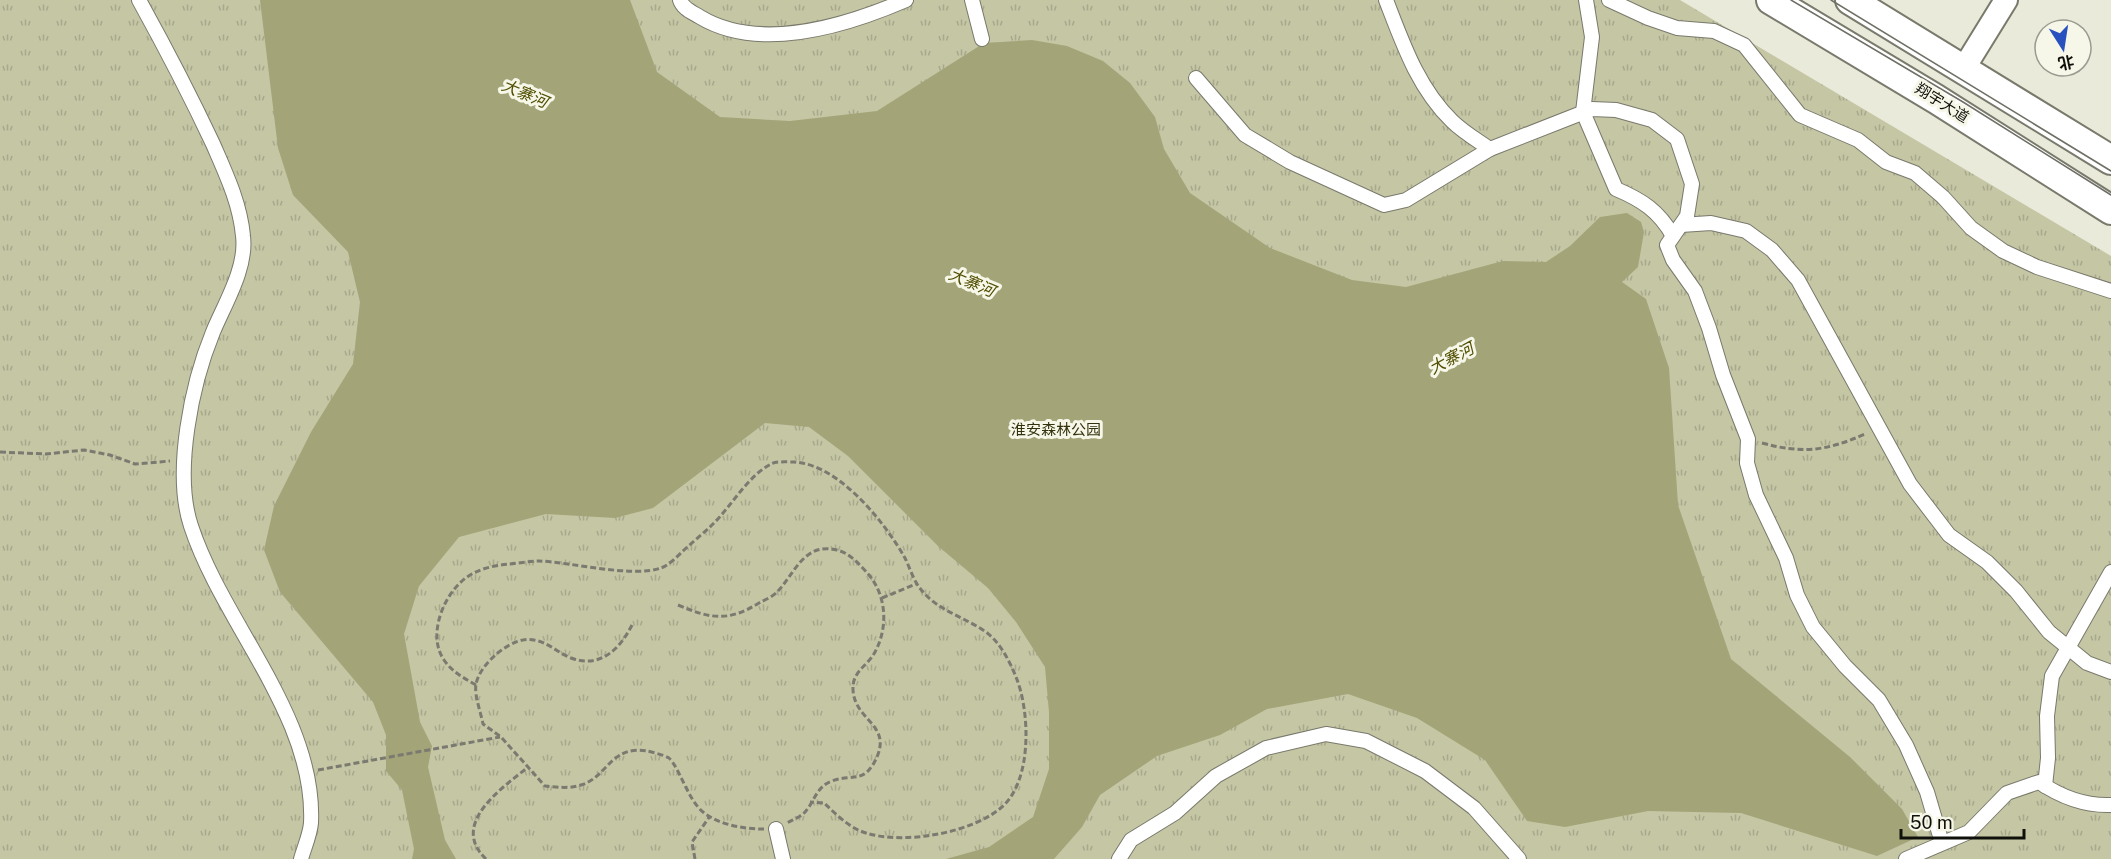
<svg xmlns="http://www.w3.org/2000/svg" width="2111" height="859" font-family="'Public Sans','Noto Sans SC',sans-serif">
<defs>
<pattern id="grass-tufts" width="24" height="20" patternUnits="userSpaceOnUse" patternTransform="scale(1.5)"><rect width="24" height="20" fill="#c5c6a4"/><path d="M3 7l-1-3M5 7V3M7 7l1-3M15 17l-1-3M17 17v-4M19 17l1-3" fill="none" stroke="#a8a98c"/></pattern>
</defs>
<rect width="100%" height="100%" fill="#e9eada"/>
<polygon fill="url(#grass-tufts)" points="0,0 1680,0 2111,256 2111,859 0,859"/>
<polygon fill="#a3a478" points="260,0 630,0 657,72 720,117 790,121 877,111 984,43 1032,40 1067,46 1103,61 1130,83 1155,117 1164,149 1190,193 1270,248 1352,280 1406,287 1503,261 1546,262 1570,246 1600,217 1627,213 1641,222 1644,232 1638,267 1622,282 1646,299 1669,368 1678,505 1731,659 1850,757 1902,809 1918,837 1877,856 1741,813 1648,811 1565,827 1527,821 1485,760 1417,718 1348,694 1267,709 1220,735 1157,756 1100,795 1082,827 1054,859 946,859 989,847 1033,817 1049,769 1049,712 1045,667 1016,622 988,588 938,546 848,456 809,427 765,423 653,508 615,518 546,514 459,537 419,586 404,634 420,722 432,746 428,767 445,840 456,859 412,859 414,849 402,790 386,771 386,735 373,702 280,592 264,550 274,506 311,432 353,364 360,302 348,252 293,195 278,148"/>
<g fill="none" stroke-linecap="round" stroke-linejoin="round">
<g stroke="#79796c" stroke-width="16">
<g id="pedestrian">
<path d="M139,0C165,47 190,95 213,144C226,174 240,203 243,236C247,268 225,303 213,332C192,383 173,472 191,526C223,624 316,717 311,823C310,835 304,848 301,859"/>
<path d="M680,0C683,9 692,12 700,17C760,53 848,25 906,0"/>
<polyline points="972,0 982,39"/>
<path d="M1386,0C1403,44 1418,88 1452,121C1463,132 1477,140 1490,149L1592,109L1616,110L1652,120L1677,139L1692,184L1687,216L1667,245L1673,260L1695,291L1709,328L1723,375L1748,439L1747,463L1756,495L1786,558L1797,595L1813,627L1845,666L1879,700L1906,745L1927,792L1942,843"/>
<path d="M1586,0L1592,37L1583,112L1616,189C1642,200 1659,211 1673,236"/>
<polyline points="1609,0 1648,18 1677,28 1714,31 1744,45 1800,115 1858,140 1886,162 1915,173 1943,197 1971,228 2003,251 2037,267 2111,291"/>
<polyline points="1196,78 1245,135 1290,162 1384,205 1406,200 1490,149"/>
<polyline points="1681,225 1711,223 1746,231 1772,250 1798,280 1910,484 1949,535 1987,562 2016,591 2049,632 2087,663 2111,672"/>
<polyline points="2045,786 2048,758 2047,716 2052,676 2111,572"/>
<polyline points="776,829 783,859"/>
<polyline points="1119,859 1131,840 1175,813 1216,776 1266,748 1326,734 1366,741 1425,771 1474,808 1519,859"/>
<path d="M1906,859L1969,832L2007,793L2039,782C2061,797 2084,806 2111,805"/>
</g>
</g>
<g stroke="#79796c" stroke-width="26">
<polyline id="tertiary" points="1964,68 2006,0"/>
</g>
<g stroke="#79796c" stroke-width="32">
<g id="primary">
<polyline points="1771,0 1936,99 2111,210"/>
<polyline points="1850,0 2111,160"/>
</g>
</g>
<g stroke="#7a7a70" stroke-width="3" stroke-dasharray="6 3" stroke-linecap="butt">
<path d="M1762,443C1802,454 1827,451 1865,434"/>
<polyline points="0,452 46,454 84,450 110,455 135,464 170,461"/>
<polyline points="882,598 916,584"/>
<path d="M678,605C711,619 728,622 759,603C765,600 774,596 778,591C795,573 804,542 837,550C850,553 861,566 869,575C887,597 888,628 875,652C867,667 852,671 853,690C855,721 891,724 877,757C864,785 854,773 832,781C816,786 814,804 803,814C798,818 792,820 787,823"/>
<path d="M632,625C620,649 600,669 571,658C558,653 548,642 534,640C513,635 480,663 476,684C474,695 481,713 483,724L501,737L545,786C557,787 569,789 581,785C608,777 610,745 647,751C652,752 664,755 669,758C679,767 688,800 703,812C719,825 744,829 764,829"/>
<path d="M476,685C464,678 452,672 444,660C425,633 447,584 476,572C486,567 499,565 510,564C520,563 530,561 539,561C571,562 631,578 661,568C669,565 678,556 684,550C694,541 705,532 714,523C732,505 748,476 771,464C776,461 787,462 794,462C838,464 884,521 905,558C909,566 912,576 917,584C933,609 960,615 983,630C999,640 1009,660 1016,677C1030,711 1032,778 1004,805C975,833 904,845 866,833C849,828 836,814 824,803L810,802"/>
<polyline points="318,770 500,737"/>
<path d="M486,859C450,825 499,790 527,768"/>
<polyline points="695,859 692,842 710,816"/>
</g>
<use href="#pedestrian" stroke="#fff" stroke-width="14"/>
<use href="#tertiary" stroke="#fff" stroke-width="22"/>
<use href="#primary" stroke="#fff" stroke-width="28"/>
<g stroke="#6f6f66" stroke-width="1.5">
<polyline points="1791,0 1963,102 2111,195"/>
<polyline points="1831,0 2111,171"/>
</g>
</g>
<g text-anchor="middle" stroke-width="6" stroke-linejoin="round" paint-order="stroke">
<g font-size="15" fill="#10100b" stroke="#f6f7e8">
<text transform="translate(1942 103) rotate(32)" y="5">翔宇大道</text>
</g>
<g font-size="15" fill="#33320e" stroke="#f6f7e8">
<text x="1056" y="435">淮安森林公园</text>
</g>
<g font-size="16" font-style="italic" fill="#504e00" stroke="#f6f7e8">
<text transform="translate(525 93) rotate(23)" y="6">大寨河</text>
<text transform="translate(972 282) rotate(23)" y="6">大寨河</text>
<text transform="translate(1451 358) rotate(-28)" y="6">大寨河</text>
</g>
</g>
<g transform="translate(2063 48) rotate(168)"><circle r="28" fill="#f6f7e8" stroke="#9a9b90" stroke-width="1.5"/>
<path d="M0-4.5L10 22L0 15L-10 22Z" fill="#2950bf"/>
<text y="-9" font-size="16" font-weight="bold" text-anchor="middle" fill="#10100b">北</text>
</g>
<path d="M1901 829v9h123v-9" fill="none" stroke="#10100b" stroke-width="3"/>
<text x="1910" y="829" font-size="18" fill="#10100b" stroke="#f6f7e8" stroke-width="4.5" paint-order="stroke">50 m</text>
</svg>
